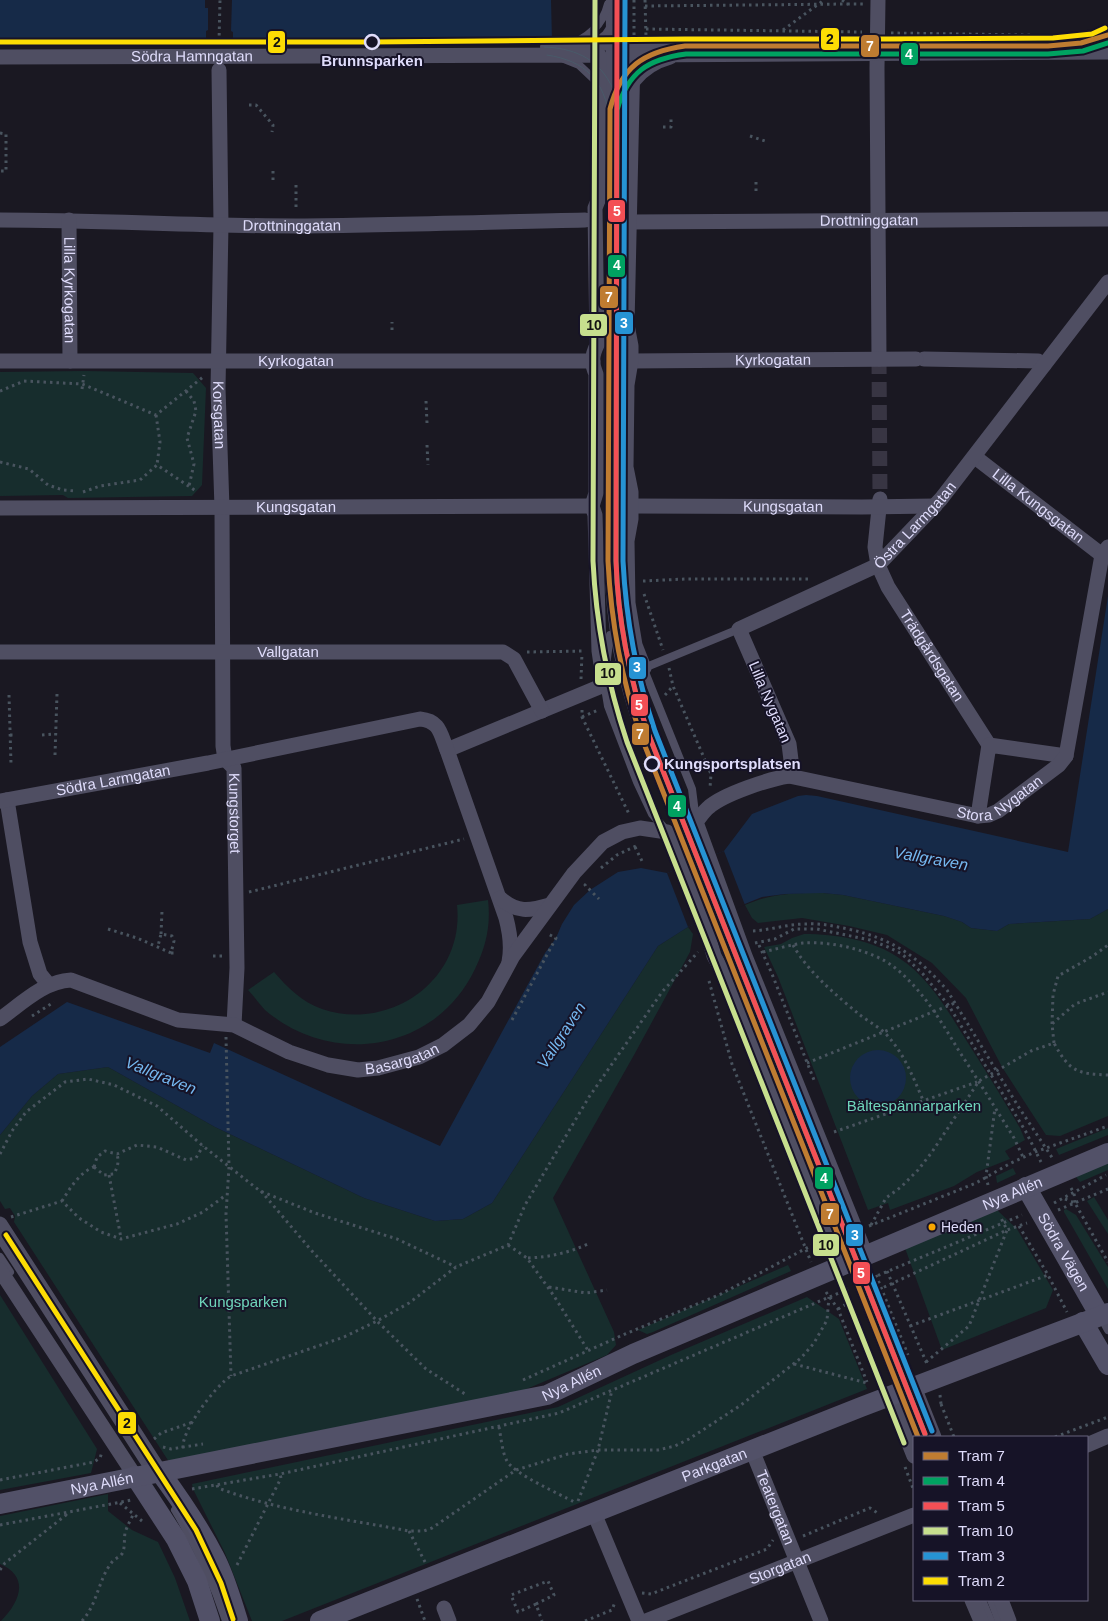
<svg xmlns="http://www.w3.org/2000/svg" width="1108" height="1621" font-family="Helvetica,sans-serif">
<rect width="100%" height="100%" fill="#1a1822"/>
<g fill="#172d2d">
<polygon points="85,371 193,373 206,388 202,485 192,496 68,498 63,495 0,496 0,372"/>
<path d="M823,893L843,895L944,916L962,922L971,928L997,931L1009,924L1090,919L1108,909V1116L1060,1136L1046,1135L1002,1067L966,998L932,963L887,935L849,926L802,918L758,923L752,918L745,905C773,893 793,893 823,893Z"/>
<path d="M488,900C491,925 486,947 475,969C436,1051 333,1068 265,1010C259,1004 254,996 248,990L274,972C287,987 302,1002 322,1009C390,1032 465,980 457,905Z"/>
<polygon points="688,927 693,934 690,952 634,1055 553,1198 614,1332 616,1345 607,1355 517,1393 173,1468 14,1222 15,1216 10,1208 5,1209 0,1201 0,1135 32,1096 58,1074 108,1067 215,1127 364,1198 435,1221 463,1219 492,1203 658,946"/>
<path d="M804,934C836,934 873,940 899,958C930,978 949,1013 968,1043C986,1071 1003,1099 1020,1128L1025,1140L1005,1151L1010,1159L977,1172L954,1186L890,1210L888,1203L868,1210L778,977L764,947L781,944L792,938Z"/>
<polygon points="1108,1128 1108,1135 1059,1155 1056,1149"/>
<polygon points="1108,1162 1108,1170 1080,1182 1076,1177"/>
<polygon points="1013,1168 1016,1174 997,1183 996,1176"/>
<polygon points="1094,1197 1108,1220 1108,1234 1087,1201"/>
<polygon points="996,1209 1017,1229 1053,1290 1046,1308 942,1350 905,1248"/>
<polygon points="1066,1209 1076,1215 1108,1267 1108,1289 1064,1212 1064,1210"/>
<polygon points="788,1265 791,1271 653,1332 647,1334 638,1330"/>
<polygon points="0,1295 97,1449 91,1473 0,1490"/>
<polygon points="807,1297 839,1319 867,1389 282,1621 252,1621 225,1553 193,1489 192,1484 558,1407 671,1355"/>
<path d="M108,1494V1511L132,1530L158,1542L175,1578L190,1621H1C19,1603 31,1577 0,1564V1516Z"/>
</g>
<g fill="#162a48">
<polygon points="0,0 551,0 552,41 206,40 0,38"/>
<polygon points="1108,596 1108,909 1090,919 1009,924 997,931 971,928 962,922 944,916 843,895 823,893 785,894 762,897 688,927 658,946 492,1203 463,1219 435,1221 364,1198 215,1127 108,1067 58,1074 32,1096 0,1135 0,1047 67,1002 210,1053 214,1043 440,1146 545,953 556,938 562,924 574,905 590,890 618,872 641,868 667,873 724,851 752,814 798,796 806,795 817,796 1068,852"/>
<circle cx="878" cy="1078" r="28"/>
</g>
<g fill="#1a1822">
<polygon points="205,0 232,0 231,31 233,32 233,40 206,40 206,31 208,30 208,8 205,8"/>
<polygon points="724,851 745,905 688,927 667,873"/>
</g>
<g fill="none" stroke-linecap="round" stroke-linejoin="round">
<polyline stroke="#383543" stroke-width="15" stroke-dasharray="15 8" stroke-linecap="butt" points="879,359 880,497"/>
<g stroke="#49545f" stroke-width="3" stroke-dasharray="2.5 4" stroke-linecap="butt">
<polyline points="634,0 634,36"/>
<polyline points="645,0 646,37"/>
<polyline points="842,0 848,4 863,4"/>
<polyline points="645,6 848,4"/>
<polyline points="594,9 594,0"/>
<polyline points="646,29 862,32"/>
<polyline points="783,30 824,0"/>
<polyline points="891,33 1032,35"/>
<polyline points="219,42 220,0"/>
<polyline points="249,105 256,105 273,125 272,132"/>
<polyline points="663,127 671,127 671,119"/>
<polyline points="0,133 6,134 6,171 0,171"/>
<polyline points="750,136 765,141"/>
<polyline points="273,171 273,183"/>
<polyline points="296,185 296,211"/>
<polyline points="756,191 756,178"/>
<polyline points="392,330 392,322"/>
<polyline points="82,389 84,375"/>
<polyline points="0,391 24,381 82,384 156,415 203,377"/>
<polyline points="186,391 194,401 196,411 187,438 194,464 189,486"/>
<polyline points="426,401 427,423"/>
<polyline points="156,415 160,442 157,465"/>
<polyline points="427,445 428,465"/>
<polyline points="0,462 29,469 48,485 63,490 75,491"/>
<polyline points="83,492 100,486 140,480 157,465 196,491"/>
<polyline points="643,581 685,579 809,579"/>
<polyline points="644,594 663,650"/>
<polyline points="527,652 585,651"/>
<polyline points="669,668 673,686 711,774 710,788"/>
<polyline points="581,679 582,653"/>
<polyline points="9,695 11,764"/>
<polyline points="665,695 673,686"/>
<polyline points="582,710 582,717 630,816"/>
<polyline points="582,717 598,710"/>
<polyline points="10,735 16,735"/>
<polyline points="42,735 55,734"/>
<polyline points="55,755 57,694"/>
<polyline points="635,847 642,861"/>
<polyline points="601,868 617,855 638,845"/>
<polyline points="586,884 585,885 599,899"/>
<polyline points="249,892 464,839"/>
<polyline points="108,929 137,938 171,953 174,941 172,936 161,934 158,946"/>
<path d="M753,931C770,930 788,924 806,924C820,923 834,926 848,929C893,939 917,956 947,990L1018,1106L1053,1159"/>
<polyline points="161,934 162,911"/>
<polyline points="755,943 775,939 794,929 817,929 870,940 888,947 902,954 923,974 949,1006 1026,1132 1041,1162"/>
<polyline points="759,945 772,974 814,1080"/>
<path d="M793,945C807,971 837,996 860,1015C868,1021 877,1026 885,1033C904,1053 912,1075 923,1100"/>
<path d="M763,952C776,949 790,945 803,943C831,941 872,950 894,967C922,989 941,1021 959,1051C978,1080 996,1109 1014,1138L1023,1157"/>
<polyline points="171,953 176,953"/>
<polyline points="213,956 222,956"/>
<polyline points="709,981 732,1064 811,1262"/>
<polyline points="32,1016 54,1002"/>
<polyline points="512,1020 556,938 548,934"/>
<polyline points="1052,1024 1053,995 1058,976 1093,956 1108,945"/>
<polyline points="226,1037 229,1167 226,1214 231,1376"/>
<polyline points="1054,1043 1052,1024 1075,1004 1108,992"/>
<polyline points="807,1063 955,1003"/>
<polyline points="834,1132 977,1082"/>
<polyline points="0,1154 12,1131 26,1112 65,1082 88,1079 114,1085 157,1106 203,1146 260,1191 315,1213 397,1239 456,1267"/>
<polyline points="94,1167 97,1157 105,1151 117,1154 137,1145 157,1147 186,1160 196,1158 203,1146"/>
<path d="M94,1167L104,1175L114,1174C118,1166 119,1162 117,1154"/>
<polyline points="109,1175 121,1238"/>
<polyline points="988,1185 986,1176 995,1108"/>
<polyline points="1071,1188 1074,1193 1075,1203"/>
<polyline points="261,1191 311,1250 377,1321 426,1369 465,1394"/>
<polyline points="1065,1199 1075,1203 1108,1262"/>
<path d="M62,1201C70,1188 80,1172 94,1167"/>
<polyline points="1054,1203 1106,1175"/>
<polyline points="1058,1210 1108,1189"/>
<polyline points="11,1217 62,1201 79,1218 101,1232 121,1239 177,1224 203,1212 226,1195"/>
<path d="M871,1225L886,1198L901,1187L918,1170L932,1152L979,1081L1031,1051L1054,1043C1069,1071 1077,1074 1108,1075"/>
<polyline points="869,1226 976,1183 1011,1163 1035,1152 1108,1126"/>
<polyline points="1019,1226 1048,1275 1067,1312"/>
<polyline points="508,1245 527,1258 554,1296 589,1352"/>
<path d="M528,1258C550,1257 568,1253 588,1244"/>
<polyline points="887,1271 927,1364"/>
<polyline points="876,1275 908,1355"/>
<polyline points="872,1278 1022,1215"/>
<polyline points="842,1283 880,1383"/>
<polyline points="549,1287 586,1293 607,1290"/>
<polyline points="878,1290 1007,1230 1027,1223"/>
<polyline points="826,1292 838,1309 867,1382"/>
<polyline points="838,1309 853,1300"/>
<polyline points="910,1326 1048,1275"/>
<polyline points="926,1362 969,1326 1007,1230 1000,1216"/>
<polyline points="794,1364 867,1383"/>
<polyline points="523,1380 625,1334 721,1294 814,1244"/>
<polyline points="940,1395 941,1404"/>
<polyline points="941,1404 954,1437"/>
<path d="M499,1427C501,1437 502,1452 507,1461C514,1474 560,1494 574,1502"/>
<polyline points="1055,1437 1108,1417"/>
<polyline points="154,1439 161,1433 193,1422"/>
<polyline points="163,1447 171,1449 203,1444"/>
<path d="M183,1448C181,1431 216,1385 231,1376L344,1337L377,1321L409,1303L456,1267L508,1245L525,1205L589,1097L662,992L698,952"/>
<polyline points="905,1467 914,1491"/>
<polyline points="0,1480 94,1462 100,1458 102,1452"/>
<path d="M217,1485L218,1488C279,1511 346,1519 409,1531H424L432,1528L516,1470L568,1454L598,1450H658L675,1446L689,1439L741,1405L801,1358L814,1343L827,1320L829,1297"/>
<polyline points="192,1489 280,1474 559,1413 848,1289"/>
<polyline points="578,1501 598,1450 612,1390"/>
<polyline points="120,1503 142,1521"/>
<polyline points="0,1525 132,1500"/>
<polyline points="409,1531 425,1562"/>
<polyline points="803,1536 870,1508 879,1514"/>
<polyline points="237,1565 281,1478 280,1474"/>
<polyline points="0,1570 5,1563 66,1515 65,1514"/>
<polyline points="642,1593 651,1594 767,1549 773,1540"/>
<polyline points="417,1599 425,1621"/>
<polyline points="536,1604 518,1612 511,1595 548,1581 554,1595 536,1604 542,1621"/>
<path d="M82,1621C98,1603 98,1580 112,1562C115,1558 121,1557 123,1552C125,1546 124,1539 125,1533C127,1526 130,1521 133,1515"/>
<polyline points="585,1621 612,1610 615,1602"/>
</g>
<g stroke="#4f4e62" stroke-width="8">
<path d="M610,0L608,561C610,625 619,675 641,736L918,1437"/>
<path d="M567,45C587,39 603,25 608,4"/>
<path d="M1043,45C1065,45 1088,45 1108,35"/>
<polyline points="544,47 685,46 774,47"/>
<polyline points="590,47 606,34 610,28"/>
<polyline points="564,59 579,65 597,82"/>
<polyline points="618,102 619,0"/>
<polyline points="618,121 616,569 620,626 630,674 641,714 721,914 854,1260 907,1389"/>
<polyline points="606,666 610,635"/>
<polyline points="643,667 692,789 696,821"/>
<polyline points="644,668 739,629"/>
<polyline points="604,682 608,706 637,782 652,814 667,831"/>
<polyline points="0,1239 151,1473"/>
<polyline points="0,1257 10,1272"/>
<polyline points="1101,1317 1108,1330"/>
<polyline points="918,1418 926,1437"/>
<path d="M175,1510C196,1545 213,1581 226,1621"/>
<polyline points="982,1600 991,1621"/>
<polyline points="991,1600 999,1621"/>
</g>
<g stroke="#4f4e62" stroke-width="15">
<polyline points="878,0 877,68 879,359"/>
<path id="s1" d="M0,57L599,55V198L595,208L597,345C592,355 591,363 596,374V493L592,506L595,515L599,651L604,685L447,750"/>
<path id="s2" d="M219,70L221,225L218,388L222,508L223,746L225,759"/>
<path d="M618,122C622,90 638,66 670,57"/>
<path id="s3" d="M0,220C99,220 197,226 296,226C392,225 489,222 585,220"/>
<path id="s4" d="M69,220L70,361"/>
<path id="s5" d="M630,222L1108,219"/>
<polyline points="924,359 1038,361 1044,365"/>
<path id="s6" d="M0,361H593"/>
<path id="s7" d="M631,361L916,359"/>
<path id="s8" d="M975,457L1102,555"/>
<path id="s9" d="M880,499L875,547L878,565L888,587L989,745"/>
<path id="s10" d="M631,506L862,507L935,506"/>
<path id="s11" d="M0,508L592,506"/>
<path id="s12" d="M0,652H503L514,659L542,711"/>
<polyline points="644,668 635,645 628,603 627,541 631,519 631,492 626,467 627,385 631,361 631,346 627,325 633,55 1108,52"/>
<path id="s13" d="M225,759L234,768L237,968L234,1025"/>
<path id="s14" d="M789,776L791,760L789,744L739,629L878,565L941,499L1108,282"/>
<polyline points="7,800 30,942 40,974 49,985"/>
<path id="s15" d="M0,801L208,763L420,719C440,721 440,733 447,750L506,918C510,933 512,947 509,962"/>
<polyline points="978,816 989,745 1066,756"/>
<path d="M500,898C517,913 529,911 550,905"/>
<path id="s16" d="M0,1019C21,1004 44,981 71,980L178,1020L234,1025L289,1052L328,1065L358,1070L378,1068L419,1057L443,1045L469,1025L488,1002L513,956L574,873L603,842L622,832L640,828L667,832L704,921L714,956L728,982L838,1267"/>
<polyline points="0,1224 160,1472"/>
<path id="s17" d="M866,1255L745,956L696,822C700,817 704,811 709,807C724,794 769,779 789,776L978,816L989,815L998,811L1059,765L1066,756L1102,555L1108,547"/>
<polyline points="0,1270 135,1476"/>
<polyline points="914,1387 934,1437"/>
<polyline points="890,1396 914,1456"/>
<polyline points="1087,1445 1108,1436"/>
<path id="s18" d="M752,1450L821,1621"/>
<polyline points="594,1513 639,1621"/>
<polyline points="972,1600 981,1621"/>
<polyline points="1001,1600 1009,1621"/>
<polyline points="444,1608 449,1621"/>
<path id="s19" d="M646,1621L914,1515"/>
</g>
<g stroke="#525168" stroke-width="20">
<path id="s20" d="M1026,1187L1100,1316"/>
<polyline points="1083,1322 1108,1365"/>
<path d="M160,1472C179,1498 199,1527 214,1556C225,1576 231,1599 238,1621"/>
<polyline points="135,1476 176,1539 197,1581 210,1621"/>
<path id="s21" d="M0,1504L547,1395L633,1354L1108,1153"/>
<path id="s22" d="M320,1621L861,1407L1108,1313"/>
</g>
<g stroke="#495a69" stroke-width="1">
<path d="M544,47C572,48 596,57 610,83C617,94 617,109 618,122"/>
<path d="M547,55C586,61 604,80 610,119"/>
</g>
<g stroke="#161327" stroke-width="9">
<path id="tram-1" d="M918,1437L641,736C621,678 611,622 608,561L610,109C621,67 643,52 685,46H1048L1081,43L1108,35"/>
</g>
<g stroke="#161327" stroke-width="9">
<path id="tram-2" d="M925,1434L648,733C629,677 618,621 616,561L617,110C628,72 648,59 686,54H1048L1083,51L1108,43"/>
</g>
<g stroke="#161327" stroke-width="9">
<path id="tram-3" d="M617,0L616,561C618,621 629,677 648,733L925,1434"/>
</g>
<g stroke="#161327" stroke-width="9">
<path id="tram-4" d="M595,0L593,561C596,623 607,682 627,742L904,1443"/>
</g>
<g stroke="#161327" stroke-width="9">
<path id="tram-5" d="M625,0L623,561C626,620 636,675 655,731L932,1431"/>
</g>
<g stroke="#161327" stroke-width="9">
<g id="tram-6">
<polyline points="0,42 372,42 685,39 890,39 1053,38 1092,34 1105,28"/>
<polyline points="6,1235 196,1530 221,1583 233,1619"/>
</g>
</g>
<use href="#tram-1" stroke="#bf7c31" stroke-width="5"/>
<use href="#tram-2" stroke="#00a261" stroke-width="5"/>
<use href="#tram-3" stroke="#f34f55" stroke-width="5"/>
<use href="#tram-4" stroke="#c7df8e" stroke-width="5"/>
<use href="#tram-5" stroke="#2693d4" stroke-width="5"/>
<use href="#tram-6" stroke="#fddd04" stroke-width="5"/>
</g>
<g fill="#161327" stroke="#dfdcfb" stroke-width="2.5">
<circle cx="372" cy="42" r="7"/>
<circle cx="652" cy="764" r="7"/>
</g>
<circle fill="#f7a600" stroke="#161327" stroke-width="2" cx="932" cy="1227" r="4.5"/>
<g text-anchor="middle" stroke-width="4" stroke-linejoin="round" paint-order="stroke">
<g font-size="14" fill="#dfdcfb" stroke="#161327" text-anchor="start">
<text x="941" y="1232">Heden</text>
</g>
<g font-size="15" fill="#dfdcfb" stroke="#161327">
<text dy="5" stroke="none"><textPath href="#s1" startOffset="192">Södra Hamngatan</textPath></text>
<text dy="5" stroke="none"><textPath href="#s5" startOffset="239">Drottninggatan</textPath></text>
<text dy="5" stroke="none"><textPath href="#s3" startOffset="292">Drottninggatan</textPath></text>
<text dy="5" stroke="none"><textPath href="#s4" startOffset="70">Lilla Kyrkogatan</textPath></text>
<text dy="5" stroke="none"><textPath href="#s6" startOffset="296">Kyrkogatan</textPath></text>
<text dy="5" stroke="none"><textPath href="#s7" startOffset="142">Kyrkogatan</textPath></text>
<text dy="5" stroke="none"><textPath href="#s2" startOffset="345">Korsgatan</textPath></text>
<text dy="5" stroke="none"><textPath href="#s8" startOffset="80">Lilla Kungsgatan</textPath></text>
<text dy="5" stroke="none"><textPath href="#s11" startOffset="296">Kungsgatan</textPath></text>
<text dy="5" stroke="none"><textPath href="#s10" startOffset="152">Kungsgatan</textPath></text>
<text dy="5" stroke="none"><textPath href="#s14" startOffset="365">Östra Larmgatan</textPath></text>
<text dy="5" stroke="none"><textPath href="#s12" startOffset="288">Vallgatan</textPath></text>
<text dy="5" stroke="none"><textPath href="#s9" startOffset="172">Trädgårdsgatan</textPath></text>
<text transform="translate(770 702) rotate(67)" y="5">Lilla Nygatan</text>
<text dy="5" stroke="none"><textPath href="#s15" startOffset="115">Södra Larmgatan</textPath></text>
<text dy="5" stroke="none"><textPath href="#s17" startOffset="791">Stora Nygatan</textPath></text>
<text dy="5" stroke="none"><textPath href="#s13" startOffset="58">Kungstorget</textPath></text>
<text dy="5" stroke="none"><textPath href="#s16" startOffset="431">Basargatan</textPath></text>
<text dy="5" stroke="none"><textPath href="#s21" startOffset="1065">Nya Allén</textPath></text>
<text dy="5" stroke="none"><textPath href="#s20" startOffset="75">Södra Vägen</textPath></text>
<text dy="5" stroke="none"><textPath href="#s21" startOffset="585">Nya Allén</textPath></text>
<text dy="5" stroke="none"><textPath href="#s22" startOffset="424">Parkgatan</textPath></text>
<text dy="5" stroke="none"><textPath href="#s21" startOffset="104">Nya Allén</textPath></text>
<text dy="5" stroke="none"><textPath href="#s18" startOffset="62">Teatergatan</textPath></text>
<text dy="5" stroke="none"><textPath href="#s19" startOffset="144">Storgatan</textPath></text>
</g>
<g font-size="15" font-weight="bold" fill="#dfdcfb" stroke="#161327">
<text x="372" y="66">Brunnsparken</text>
<text x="664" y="769" text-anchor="start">Kungsportsplatsen</text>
</g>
<g font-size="15" fill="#6fd5bb" stroke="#161327">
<text x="914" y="1111">Bältespännarparken</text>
<text x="243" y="1307">Kungsparken</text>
</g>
<g font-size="16" font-style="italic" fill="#75b8f0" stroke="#161327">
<text transform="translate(931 858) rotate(10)" y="6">Vallgraven</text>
<text transform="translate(561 1035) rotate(-57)" y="6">Vallgraven</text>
<text transform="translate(161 1075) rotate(22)" y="6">Vallgraven</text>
</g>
</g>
<g stroke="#161327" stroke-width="2">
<rect x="820" y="27" width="20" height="24" rx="5" fill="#fddd04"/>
<rect x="267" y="30" width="19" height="24" rx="5" fill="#fddd04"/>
<rect x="860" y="34" width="20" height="24" rx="5" fill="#bf7c31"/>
<rect x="900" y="42" width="19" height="24" rx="5" fill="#00a261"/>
<rect x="607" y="199" width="19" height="24" rx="5" fill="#f34f55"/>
<rect x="607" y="254" width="19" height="24" rx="5" fill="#00a261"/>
<rect x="599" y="285" width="20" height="24" rx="5" fill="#bf7c31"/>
<rect x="614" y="311" width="20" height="24" rx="5" fill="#2693d4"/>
<rect x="579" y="313" width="29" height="24" rx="5" fill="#c7df8e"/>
<rect x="628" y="656" width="19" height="24" rx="5" fill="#2693d4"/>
<rect x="594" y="662" width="28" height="24" rx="5" fill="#c7df8e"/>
<rect x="630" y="693" width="19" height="24" rx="5" fill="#f34f55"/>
<rect x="631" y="722" width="19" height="24" rx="5" fill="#bf7c31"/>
<rect x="667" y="794" width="20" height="24" rx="5" fill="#00a261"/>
<rect x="814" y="1166" width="20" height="24" rx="5" fill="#00a261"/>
<rect x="820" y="1202" width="20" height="24" rx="5" fill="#bf7c31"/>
<rect x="845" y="1223" width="19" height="24" rx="5" fill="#2693d4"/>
<rect x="812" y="1233" width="28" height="24" rx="5" fill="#c7df8e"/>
<rect x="852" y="1261" width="19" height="24" rx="5" fill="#f34f55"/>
<rect x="117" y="1411" width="20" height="24" rx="5" fill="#fddd04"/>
</g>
<g font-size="14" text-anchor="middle" font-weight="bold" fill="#fff">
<text x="870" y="51">7</text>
<text x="909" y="59">4</text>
<text x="617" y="216">5</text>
<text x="617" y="270">4</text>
<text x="609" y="302">7</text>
<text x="624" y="328">3</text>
<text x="637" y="672">3</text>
<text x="639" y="710">5</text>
<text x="640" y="739">7</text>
<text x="677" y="811">4</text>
<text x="824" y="1183">4</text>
<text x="830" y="1219">7</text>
<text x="855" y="1240">3</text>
<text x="861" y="1278">5</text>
</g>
<g font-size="14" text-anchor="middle" font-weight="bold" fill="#111">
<text x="830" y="44">2</text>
<text x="277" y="47">2</text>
<text x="594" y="330">10</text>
<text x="608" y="678">10</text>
<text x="826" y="1250">10</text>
<text x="127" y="1428">2</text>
</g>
<rect x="913" y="1436" width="175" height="165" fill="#161327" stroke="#66637c"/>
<rect x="923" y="1452" width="25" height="8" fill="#bf7c31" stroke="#66637c"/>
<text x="958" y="1461" font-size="15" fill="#dfdcfb">Tram 7</text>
<rect x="923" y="1477" width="25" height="8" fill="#00a261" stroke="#66637c"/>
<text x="958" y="1486" font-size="15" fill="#dfdcfb">Tram 4</text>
<rect x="923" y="1502" width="25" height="8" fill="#f34f55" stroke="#66637c"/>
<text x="958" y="1511" font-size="15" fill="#dfdcfb">Tram 5</text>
<rect x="923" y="1527" width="25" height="8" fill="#c7df8e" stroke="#66637c"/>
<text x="958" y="1536" font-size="15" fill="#dfdcfb">Tram 10</text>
<rect x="923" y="1552" width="25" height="8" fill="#2693d4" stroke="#66637c"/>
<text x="958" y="1561" font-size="15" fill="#dfdcfb">Tram 3</text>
<rect x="923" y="1577" width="25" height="8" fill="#fddd04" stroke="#66637c"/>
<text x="958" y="1586" font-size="15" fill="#dfdcfb">Tram 2</text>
</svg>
